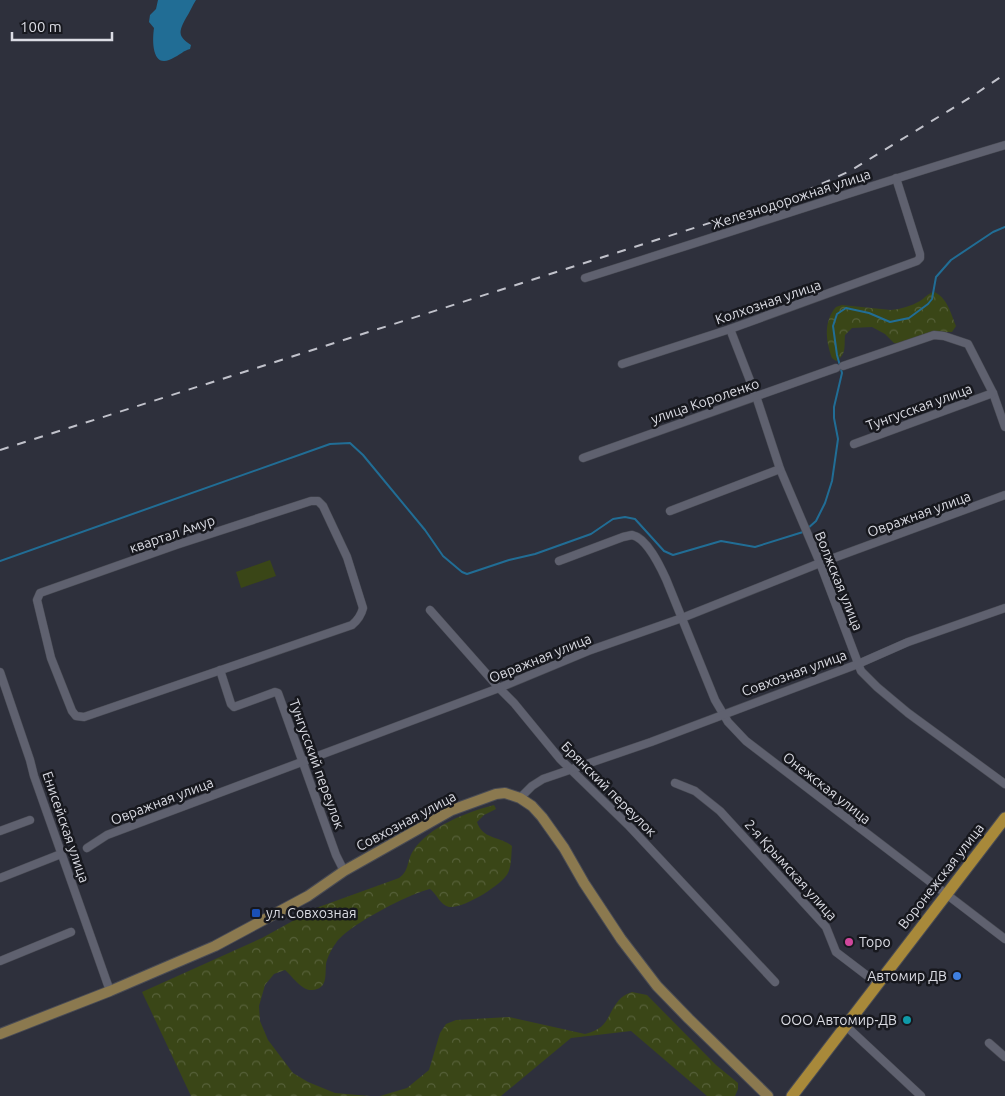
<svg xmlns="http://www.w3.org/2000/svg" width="1005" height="1096" font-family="Ubuntu,sans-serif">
<defs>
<pattern id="forest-crowns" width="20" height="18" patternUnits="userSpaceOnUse" patternTransform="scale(1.25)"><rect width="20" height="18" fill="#3a4617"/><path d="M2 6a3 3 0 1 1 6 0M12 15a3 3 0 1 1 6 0" fill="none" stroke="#566039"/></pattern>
</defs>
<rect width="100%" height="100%" fill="#2e303c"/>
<g fill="url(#forest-crowns)">
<path d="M934,292C947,297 951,314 956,326L952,332H935L901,344L894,343L885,334L872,327L852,328L845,335C844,345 847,355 836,361L832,358C826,341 823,322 836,307L842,305L891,310C901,309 911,306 920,301C925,298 928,293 934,292Z"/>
<path d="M494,805L496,809L484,815L477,822C483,840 500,836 512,846C511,854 512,865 508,873C502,885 463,909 449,907C440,905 437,894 430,889C409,894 348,925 336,943C332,948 327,958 326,964C325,975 328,989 312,990C302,991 292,976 285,970L274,974L265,985L259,1006L260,1021L268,1040L293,1073L308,1082L335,1093L370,1096H191L142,992L262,938L316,908L399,878C410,870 406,862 413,851C428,827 467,812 494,805Z"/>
<path d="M632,992L647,995L716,1065L738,1083V1089L735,1096H707L631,1031L571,1038L501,1096H380L407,1088L429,1070L440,1033L446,1024L456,1020L509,1017L585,1034C611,1028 606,1013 621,998C624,995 629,993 632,992Z"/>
</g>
<polygon fill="#3a4617" points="270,560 276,576 241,588 236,572"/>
<path fill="#216d95" d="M158,0H196C192,6 190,12 186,18C179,31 177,36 191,45L190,49C183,51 181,54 175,57C152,72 152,42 154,28L149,22L150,15L156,9Z"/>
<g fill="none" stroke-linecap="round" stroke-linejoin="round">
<g stroke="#216d95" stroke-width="2">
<polyline points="807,529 816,521 825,503 832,481 838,439 834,418 834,407 842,373 837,355 833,326 837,314 846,308 869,313 890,322 909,318 928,304 932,299 936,277 951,260 993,232 1005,227"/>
<polyline points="0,561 330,444 350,443 363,455 425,530 443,556 462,572 467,574 509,560 535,554 591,534 613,519 625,517 635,519 664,551 673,555 721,541 755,547 803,532"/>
</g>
<g stroke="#494b54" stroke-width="9">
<g id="minor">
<path d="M585,278C726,234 864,187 1005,145"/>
<polyline points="730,329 756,396 780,469 820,563 861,671 877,687 908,713 1005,784"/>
<polyline points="622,364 730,329 917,261 920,258 920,254 896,178"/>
<polyline points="843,366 934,335 944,336 968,344 993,393 1005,427"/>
<polyline points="854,444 993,393"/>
<polyline points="583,458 836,368"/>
<path d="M311,501H318L323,506L347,557L363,608C361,616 358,620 352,625L84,717L76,716L72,711L51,658L37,600L40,593L176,545Z"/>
<polyline points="670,511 780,469"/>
<path d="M559,561L623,537L632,535C647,538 660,566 666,579L715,700L728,722L746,741L1005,939"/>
<polyline points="430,610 499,688 514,703 560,759 629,826 775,982"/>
<polyline points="220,670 231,704 234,707 275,692 278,693 336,855 344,871"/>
<polyline points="0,672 30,760 34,776 110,991"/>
<polyline points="675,783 695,791 720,811 826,927 836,952 878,984"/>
<polyline points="520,798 532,786 543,779 651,742 858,664 908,642 1005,608"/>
<polyline points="0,831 30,820"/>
<polyline points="87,848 107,835 499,688 588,651 682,618 820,563 1005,495"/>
<polyline points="0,878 61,854"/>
<polyline points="0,961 71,932"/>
<polyline points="846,1026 921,1096"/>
<polyline points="989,1043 1005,1057"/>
</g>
</g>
<g stroke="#494b54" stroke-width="12">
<polyline id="major" points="0,1034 110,991 215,946 308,896 344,871 452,810 496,794 505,793 520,798 532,806 542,817 564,848 584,883 621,939 657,986 689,1019 768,1096"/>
</g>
<g stroke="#494b54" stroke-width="13">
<polyline id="highway" points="792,1096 1005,818"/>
</g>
<use href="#minor" stroke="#5f616f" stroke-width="8"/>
<use href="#major" stroke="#8b794f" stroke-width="10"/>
<use href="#highway" stroke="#a8893a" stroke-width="11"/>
<polyline stroke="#c1c2cb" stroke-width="2" stroke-dasharray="9 9" stroke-linecap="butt" points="0,450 797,195 850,171 971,97 1005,74"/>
</g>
<rect fill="#1a4fb4" stroke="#17181e" stroke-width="2" x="251" y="908" width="10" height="10" rx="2.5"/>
<circle fill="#d1479c" stroke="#17181e" stroke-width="2" cx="849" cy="942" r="5"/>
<circle fill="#3f7fe0" stroke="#17181e" stroke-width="2" cx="957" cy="976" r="5"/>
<circle fill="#0f9aa8" stroke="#17181e" stroke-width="2" cx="907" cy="1020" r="5"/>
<g text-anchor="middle" stroke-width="5" stroke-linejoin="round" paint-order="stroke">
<g font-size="14" fill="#dbdce4" stroke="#17181e">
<text transform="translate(791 199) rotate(-18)" y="5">Железнодорожная улица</text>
<text transform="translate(768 302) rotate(-19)" y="5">Колхозная улица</text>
<text transform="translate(705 401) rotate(-19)" y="5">улица Короленко</text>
<text transform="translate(919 407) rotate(-20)" y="5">Тунгусская улица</text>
<text transform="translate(919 514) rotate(-20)" y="5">Овражная улица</text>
<text transform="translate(172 534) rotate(-19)" y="5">квартал Амур</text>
<text transform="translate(839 581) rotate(68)" y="5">Волжская улица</text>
<text transform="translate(540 658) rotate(-22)" y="5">Овражная улица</text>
<text transform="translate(794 673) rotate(-20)" y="5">Совхозная улица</text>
<text transform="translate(317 764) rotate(70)" y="5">Тунгусский переулок</text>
<text transform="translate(827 788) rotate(38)" y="5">Онежская улица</text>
<text transform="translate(609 789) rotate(45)" y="5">Брянский переулок</text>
<text transform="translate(162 801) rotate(-21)" y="5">Овражная улица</text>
<text transform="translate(406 821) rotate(-28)" y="5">Совхозная улица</text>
<text transform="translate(66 827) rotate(71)" y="5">Енисейская улица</text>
<text transform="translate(791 870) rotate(48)" y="5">2-я Крымская улица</text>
<text transform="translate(941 876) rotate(-52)" y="5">Воронежская улица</text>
</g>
<g font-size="14" fill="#dbdce4" stroke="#17181e" text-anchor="start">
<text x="266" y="918">ул. Совхозная</text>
<text x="859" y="947">Торо</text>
<text x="947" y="981" text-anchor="end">Автомир ДВ</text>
<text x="897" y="1025" text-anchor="end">ООО Автомир-ДВ</text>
</g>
</g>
<path d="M12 32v8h100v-8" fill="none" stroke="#dbdce4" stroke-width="2.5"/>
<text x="20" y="32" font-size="15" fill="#dbdce4" stroke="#17181e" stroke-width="4" paint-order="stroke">100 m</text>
</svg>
